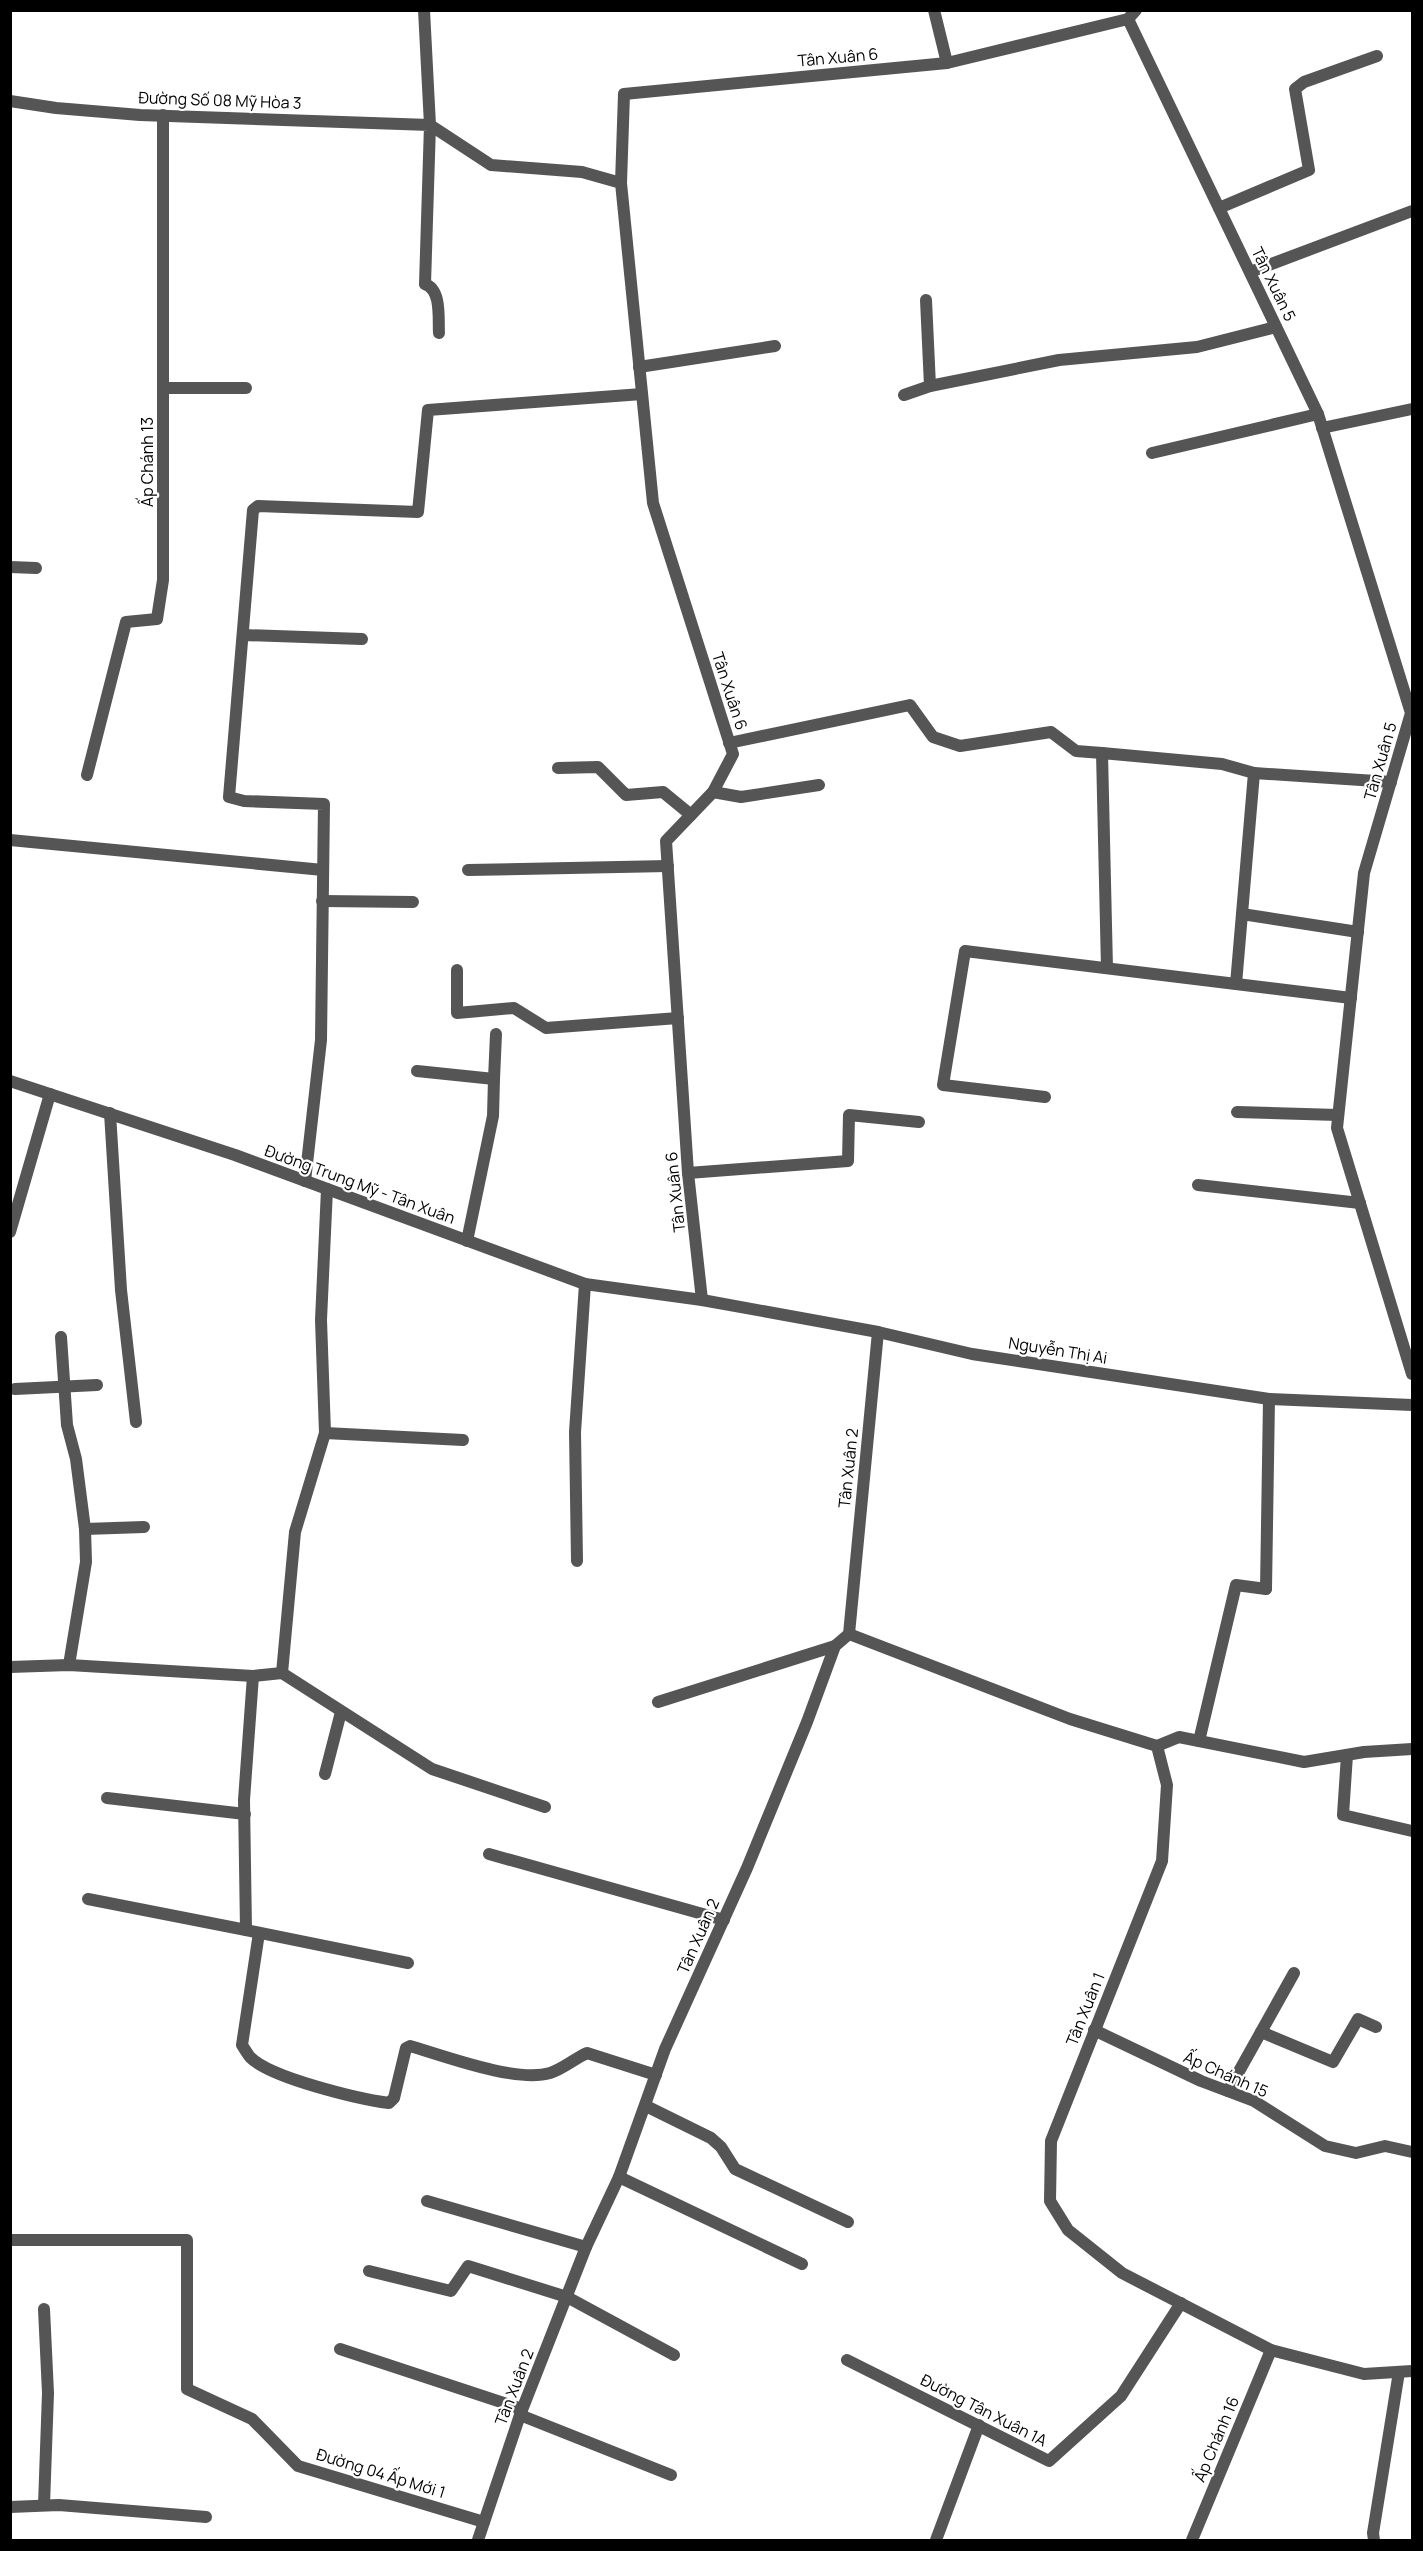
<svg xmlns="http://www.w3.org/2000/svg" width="1423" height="2551" font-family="Manrope,sans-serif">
<rect width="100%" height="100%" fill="#fff"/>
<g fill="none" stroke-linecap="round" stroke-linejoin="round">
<g stroke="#555" stroke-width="12">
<path d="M425,284C442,290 438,319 439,333"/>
<polyline points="243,635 362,639"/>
<polyline points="322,901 413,902"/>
<polyline points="457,970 457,1013 514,1008 546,1028 678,1018"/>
<polyline points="417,1071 494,1079 493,1116 467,1241"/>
<polyline points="494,1079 496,1034"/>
<polyline points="10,1232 50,1094"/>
<polyline points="1199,1741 1236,1585 1266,1589"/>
<polyline points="325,1774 341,1712"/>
<polyline points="1261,2032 1333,2062 1358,2019 1376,2027"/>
<polyline points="520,2415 671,2475"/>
<polyline points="10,2507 59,2505 206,2517"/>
</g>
<g stroke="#555" stroke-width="12">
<polyline points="424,10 430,125 491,165 582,172 621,183 653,503 733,754 713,792 666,841 688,1173 702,1300"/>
<polyline points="934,10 947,63"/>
<polyline points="1128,19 1318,414 1411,713 1364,873 1337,1128 1412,1374"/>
<polyline points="10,101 56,108 140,115 430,125 425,284"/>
<polyline points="621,183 624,94 947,63 1128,19 1136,10"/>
<polyline points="1219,208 1309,170 1295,89 1304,82 1377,56"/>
<polyline points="1250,272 1412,211"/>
<polyline points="926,300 930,386"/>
<polyline points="639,367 775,346"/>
<polyline points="164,388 246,388"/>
<polyline points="904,395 930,386 1059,360 1197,347 1276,327"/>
<polyline points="1322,428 1412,409"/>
<polyline points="1152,453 1318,414"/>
<polyline points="10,567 36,568"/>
<polyline points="729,743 910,705 933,737 960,746 1051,732 1076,751 1102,753"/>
<polyline points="558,768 598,767 626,795 663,792 691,815"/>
<polyline points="1254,773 1391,782"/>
<polyline points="87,775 126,622 157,619 163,580 163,115"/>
<polyline points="713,792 741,797 819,785"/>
<polyline points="10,840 323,870"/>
<polyline points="468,870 668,866"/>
<polyline points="1242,914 1358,932"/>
<polyline points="1107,968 1102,753 1222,764 1254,773 1236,984"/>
<polyline points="1045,1097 943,1085 965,951 1351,998"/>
<polyline points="1237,1112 1338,1115"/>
<polyline points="110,1113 121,1290 136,1422"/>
<polyline points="688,1173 848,1161 849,1115 919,1122"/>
<polyline points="305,1181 321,1040 324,804 244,801 229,797 253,510 258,506 418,512 428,410 642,394"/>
<polyline points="1198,1185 1360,1203"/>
<polyline points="327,1189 321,1320 325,1433 295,1532 282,1673 432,1769 545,1807"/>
<polyline points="61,1337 67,1425 76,1459 85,1529 86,1562 69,1665"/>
<polyline points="15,1389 97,1385"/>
<polyline points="325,1433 463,1440"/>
<polyline points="85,1529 144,1527"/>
<polyline points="577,1561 575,1432 585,1284"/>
<polyline points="1266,1589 1269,1399"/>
<polyline points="849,1634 1070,1719 1157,1746 1167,1785 1162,1861 1051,2141 1050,2201 1068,2230 1122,2273 1271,2350 1364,2374 1412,2371"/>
<polyline points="10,1667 69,1665 253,1676 282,1673"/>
<polyline points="253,1676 244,1800 246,1930 408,1963"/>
<polyline points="658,1702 835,1646"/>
<polyline points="1157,1746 1179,1737 1304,1762 1364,1752 1412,1749"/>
<polyline points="1347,1755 1343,1815 1412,1831"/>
<polyline points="107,1798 245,1814"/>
<polyline points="489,1854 724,1920"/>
<polyline points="88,1899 246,1930"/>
<path d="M259,1933L242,2045C244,2048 247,2053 250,2057C270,2078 359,2099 389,2103L394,2098L406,2048L410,2046C444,2056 516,2083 550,2073C563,2069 574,2059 587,2053L656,2075"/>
<polyline points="1094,2030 1201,2081 1254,2101 1325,2146 1356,2153 1385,2146 1412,2152"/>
<polyline points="1228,2091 1294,1973"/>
<polyline points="646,2106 711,2138 721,2147 735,2169 848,2222"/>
<polyline points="619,2177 802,2264"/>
<polyline points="427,2201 586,2247"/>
<polyline points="10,2240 187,2240 187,2389 252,2419 298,2466 484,2522"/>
<polyline points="369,2271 451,2291 468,2266 567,2297 674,2355"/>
<polyline points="340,2349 522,2409"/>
<polyline points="847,2360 1049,2461 1121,2396 1181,2303"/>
<polyline points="44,2505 48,2393 44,2309"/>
<polyline points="478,2540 520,2415 586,2247 619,2177 665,2049 747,1868 807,1722 835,1646 849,1634 878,1332"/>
<polyline points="936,2540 979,2425"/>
<polyline points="1192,2540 1271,2350"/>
<polyline points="1374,2540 1373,2533 1399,2372"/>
</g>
<polyline stroke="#555" stroke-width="12" points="10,1081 235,1155 585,1284 702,1300 878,1332 972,1354 1269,1399 1412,1405"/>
</g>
<g text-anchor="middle" stroke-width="4.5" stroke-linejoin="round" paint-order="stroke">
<g font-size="16" fill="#000" stroke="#fff">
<text transform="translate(838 57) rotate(-5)" y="6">Tân Xuân 6</text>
<text transform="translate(220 100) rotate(2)" y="6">Đường Số 08 Mỹ Hòa 3</text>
<text transform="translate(1274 284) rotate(64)" y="6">Tân Xuân 5</text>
<text transform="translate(147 462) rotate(-90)" y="6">Ấp Chánh 13</text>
<text transform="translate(730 691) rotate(72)" y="6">Tân Xuân 6</text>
<text transform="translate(1380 761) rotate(-74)" y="6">Tân Xuân 5</text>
<text transform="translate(360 1184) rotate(20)" y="6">Đường Trung Mỹ - Tân Xuân</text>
<text transform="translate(675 1192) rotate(-96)" y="6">Tân Xuân 6</text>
<text transform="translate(1058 1350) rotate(9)" y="6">Nguyễn Thị Ai</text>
<text transform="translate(848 1468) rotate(-84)" y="6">Tân Xuân 2</text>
<text transform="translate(698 1936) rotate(-66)" y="6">Tân Xuân 2</text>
<text transform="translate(1085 2009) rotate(-68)" y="6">Tân Xuân 1</text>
<text transform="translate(1226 2074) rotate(24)" y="6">Ấp Chánh 15</text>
<text transform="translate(514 2387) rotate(-69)" y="6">Tân Xuân 2</text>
<text transform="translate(984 2410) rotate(27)" y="6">Đường Tân Xuân 1A</text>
<text transform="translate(1216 2439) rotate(-67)" y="6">Ấp Chánh 16</text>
<text transform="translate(381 2473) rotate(17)" y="6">Đường 04 Ấp Mới 1</text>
</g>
</g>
<rect width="1423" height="2551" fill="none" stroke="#000000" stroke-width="24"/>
</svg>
